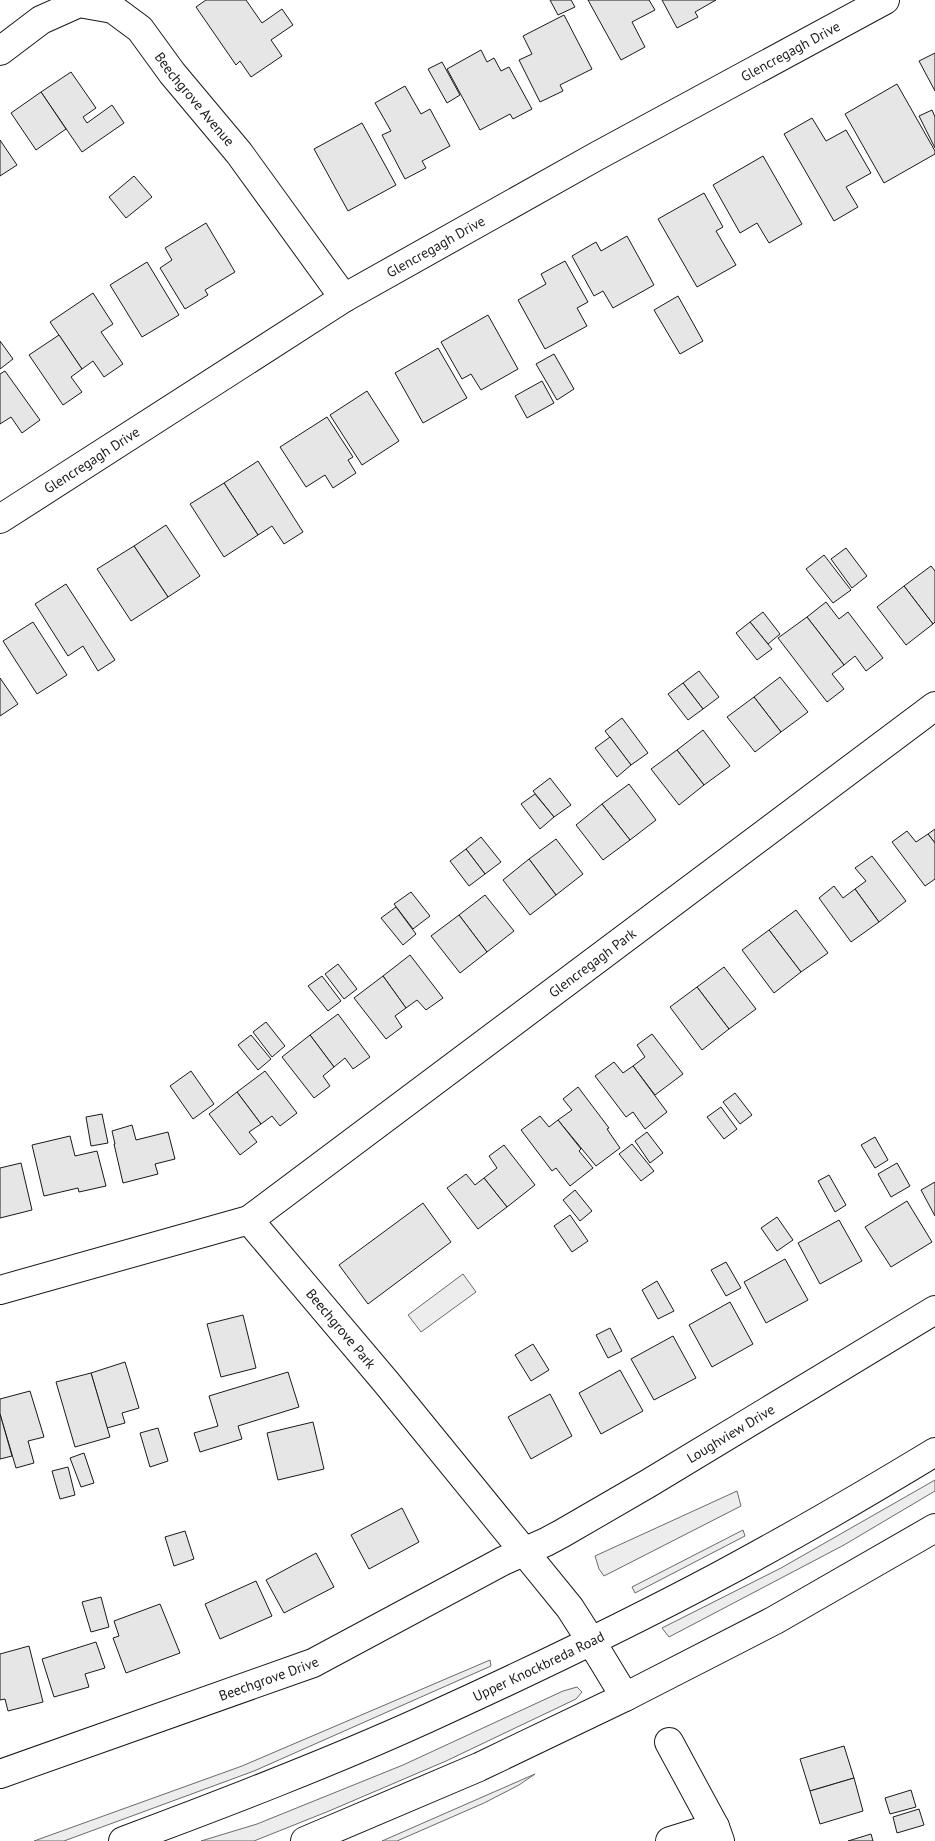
<svg xmlns="http://www.w3.org/2000/svg" width="935" height="1841" font-family="'PT Sans',sans-serif">
<rect width="100%" height="100%" fill="#fff"/>
<g fill="#ededed" stroke="#6a6a6a">
<polygon points="463,1274 476,1292 421,1332 408,1315"/>
<polygon points="935,1480 935,1491 844,1545 669,1637 662,1628 781,1568"/>
<polygon points="737,1491 741,1506 604,1576 599,1569 595,1556"/>
<polygon points="743,1530 745,1536 635,1593 632,1587"/>
<polygon points="490,1660 491,1666 254,1771 64,1841 34,1841 242,1766"/>
<polygon points="577,1687 582,1692 576,1699 446,1761 329,1811 254,1841 201,1841 257,1824 403,1765 563,1691"/>
<polygon points="535,1774 519,1785 484,1803 397,1841 382,1841"/>
</g>
<g fill="#e6e6e6" stroke="#1a1a1a">
<polygon points="206,0 246,0 262,23 282,9 293,25 271,40 282,56 251,77 240,61 236,65 196,7"/>
<polygon points="550,0 571,0 575,7 558,15"/>
<polygon points="588,0 649,0 655,10 632,22 645,47 621,60"/>
<polygon points="662,0 716,0 695,12 698,17 677,28"/>
<polygon points="564,15 592,69 560,85 563,91 540,102 519,60 532,54 523,36"/>
<polygon points="481,50 487,62 494,58 501,71 509,67 532,109 513,119 510,114 480,130 447,69"/>
<polygon points="935,53 935,91 919,61"/>
<polygon points="442,62 460,95 447,103 428,69"/>
<polygon points="71,72 96,108 83,117 87,123 112,105 124,123 82,152 41,92"/>
<polygon points="897,84 935,151 935,154 884,183 845,114"/>
<polygon points="405,86 421,114 430,109 450,146 422,161 426,168 405,179 382,135 391,131 375,103"/>
<polygon points="41,92 66,129 36,150 11,113"/>
<polygon points="932,110 935,117 935,148 919,116"/>
<polygon points="812,118 826,141 846,130 871,173 846,187 858,207 834,221 784,134"/>
<polygon points="362,123 396,185 348,211 314,149"/>
<polygon points="0,140 17,165 0,176"/>
<polygon points="763,156 802,224 769,243 757,223 740,233 713,185"/>
<polygon points="134,176 152,197 126,218 109,197"/>
<polygon points="704,193 723,227 716,231 736,265 697,287 658,219"/>
<polygon points="206,223 235,272 205,290 208,295 185,309 160,268 172,260 165,248"/>
<polygon points="627,236 654,285 613,308 603,291 594,296 572,256 596,242 601,251"/>
<polygon points="565,261 588,302 577,308 587,326 545,349 518,300 546,284 541,274"/>
<polygon points="147,262 179,315 142,337 110,285"/>
<polygon points="93,293 113,324 101,332 123,364 104,377 93,361 82,369 50,322"/>
<polygon points="678,296 703,341 680,354 654,310"/>
<polygon points="488,315 518,369 481,390 471,374 462,379 441,342"/>
<polygon points="59,335 82,369 71,377 82,392 63,405 29,355"/>
<polygon points="0,341 13,359 0,369"/>
<polygon points="438,348 467,398 423,423 395,373"/>
<polygon points="554,354 574,389 557,400 536,364"/>
<polygon points="5,371 40,420 22,433 11,417 0,424 0,374"/>
<polygon points="542,381 554,403 527,418 515,396"/>
<polygon points="367,391 399,441 362,465 330,415"/>
<polygon points="327,417 353,457 348,460 356,473 333,488 325,475 306,487 280,447"/>
<polygon points="258,461 303,532 284,544 272,526 258,535 224,483"/>
<polygon points="224,483 258,535 224,557 190,504"/>
<polygon points="166,525 200,576 168,597 134,546"/>
<polygon points="134,546 168,597 131,621 97,569"/>
<polygon points="846,548 867,576 852,588 831,559"/>
<polygon points="824,555 851,590 833,603 806,569"/>
<polygon points="931,566 935,571 935,622 933,624 904,586"/>
<polygon points="66,584 115,660 98,671 83,646 68,656 35,604"/>
<polygon points="904,586 933,624 906,645 877,607"/>
<polygon points="826,602 839,619 848,612 883,658 866,671 855,656 844,665 807,617"/>
<polygon points="763,612 780,634 768,644 750,622"/>
<polygon points="807,617 844,665 832,674 844,689 827,702 778,638"/>
<polygon points="33,622 67,675 37,694 3,641"/>
<polygon points="750,622 772,649 757,660 736,633"/>
<polygon points="699,671 719,697 703,709 683,683"/>
<polygon points="780,677 808,712 781,732 754,697"/>
<polygon points="0,678 18,704 0,716"/>
<polygon points="683,683 703,709 688,720 668,694"/>
<polygon points="754,697 781,732 755,752 727,717"/>
<polygon points="622,718 648,753 631,765 605,731"/>
<polygon points="703,730 730,766 704,785 677,750"/>
<polygon points="610,737 631,765 617,777 595,748"/>
<polygon points="677,750 704,785 679,805 651,769"/>
<polygon points="550,778 571,805 554,817 533,791"/>
<polygon points="629,784 656,820 630,840 602,804"/>
<polygon points="535,794 554,817 540,829 521,804"/>
<polygon points="602,804 630,840 603,860 576,825"/>
<polygon points="935,829 935,843 928,834"/>
<polygon points="907,831 916,842 928,834 935,843 935,879 925,886 892,842"/>
<polygon points="481,837 501,862 485,874 466,849"/>
<polygon points="556,839 583,874 556,895 529,859"/>
<polygon points="466,849 485,874 469,886 450,861"/>
<polygon points="872,856 906,901 879,922 855,889 866,881 855,868"/>
<polygon points="529,859 556,895 530,915 503,880"/>
<polygon points="834,886 843,898 855,889 879,922 851,942 819,898"/>
<polygon points="411,892 430,916 413,929 394,904"/>
<polygon points="485,895 514,931 487,952 459,915"/>
<polygon points="396,907 416,934 403,945 381,918"/>
<polygon points="796,910 828,953 801,972 769,930"/>
<polygon points="459,915 487,952 460,973 431,936"/>
<polygon points="769,930 801,972 774,993 742,950"/>
<polygon points="410,955 443,998 426,1010 417,1000 406,1008 383,976"/>
<polygon points="338,964 357,989 344,999 325,974"/>
<polygon points="724,967 756,1009 729,1029 697,987"/>
<polygon points="322,976 341,1001 328,1011 308,986"/>
<polygon points="383,976 406,1008 395,1016 402,1027 386,1039 354,998"/>
<polygon points="697,987 729,1029 702,1050 670,1007"/>
<polygon points="338,1014 370,1057 353,1069 345,1058 334,1067 310,1035"/>
<polygon points="266,1022 285,1046 272,1057 253,1032"/>
<polygon points="652,1034 683,1074 655,1095 633,1066 645,1057 637,1045"/>
<polygon points="251,1035 271,1059 258,1070 238,1045"/>
<polygon points="310,1035 334,1067 323,1076 330,1086 314,1098 282,1057"/>
<polygon points="614,1062 623,1073 633,1066 667,1112 645,1129 633,1112 626,1117 595,1076"/>
<polygon points="191,1071 214,1104 193,1119 170,1086"/>
<polygon points="265,1071 297,1113 280,1126 272,1116 261,1124 237,1092"/>
<polygon points="578,1087 609,1128 607,1129 620,1148 596,1166 558,1120 572,1110 563,1099"/>
<polygon points="237,1092 261,1124 249,1132 257,1142 240,1155 209,1114"/>
<polygon points="735,1093 752,1115 740,1124 723,1102"/>
<polygon points="721,1107 737,1129 724,1139 707,1117"/>
<polygon points="102,1114 108,1143 91,1146 86,1117"/>
<polygon points="540,1116 549,1127 558,1120 581,1149 579,1151 593,1168 570,1186 556,1168 552,1171 521,1130"/>
<polygon points="132,1125 136,1140 168,1132 175,1159 155,1164 158,1174 123,1183 114,1144 115,1144 112,1131"/>
<polygon points="647,1132 663,1153 650,1163 635,1141"/>
<polygon points="70,1136 75,1156 97,1151 106,1186 79,1192 78,1188 44,1196 32,1145"/>
<polygon points="875,1137 888,1160 875,1168 861,1145"/>
<polygon points="632,1144 654,1171 641,1181 619,1154"/>
<polygon points="504,1145 535,1185 507,1207 484,1178 497,1168 489,1156"/>
<polygon points="21,1163 32,1210 0,1218 0,1168"/>
<polygon points="897,1163 910,1186 891,1197 878,1174"/>
<polygon points="466,1174 475,1185 484,1178 507,1207 478,1229 447,1188"/>
<polygon points="829,1175 846,1205 835,1212 818,1181"/>
<polygon points="935,1182 935,1216 921,1190"/>
<polygon points="575,1190 592,1211 580,1221 563,1200"/>
<polygon points="907,1201 932,1242 891,1267 865,1227"/>
<polygon points="423,1203 451,1242 368,1304 339,1265"/>
<polygon points="570,1215 588,1241 572,1252 554,1226"/>
<polygon points="777,1217 793,1240 777,1251 761,1228"/>
<polygon points="839,1220 862,1261 820,1284 798,1243"/>
<polygon points="785,1259 808,1300 766,1323 744,1282"/>
<polygon points="726,1262 741,1288 726,1296 711,1270"/>
<polygon points="657,1281 674,1311 658,1319 642,1290"/>
<polygon points="730,1302 753,1344 712,1367 689,1325"/>
<polygon points="243,1315 256,1368 221,1377 207,1324"/>
<polygon points="610,1328 622,1351 608,1358 596,1335"/>
<polygon points="673,1336 696,1378 654,1400 631,1359"/>
<polygon points="533,1344 549,1370 531,1381 515,1355"/>
<polygon points="125,1362 139,1408 122,1413 125,1423 107,1428 91,1373"/>
<polygon points="620,1370 643,1411 601,1434 579,1393"/>
<polygon points="288,1372 299,1407 238,1426 242,1439 200,1452 194,1433 218,1426 209,1396"/>
<polygon points="91,1373 110,1437 75,1447 56,1382"/>
<polygon points="30,1391 44,1437 28,1441 34,1463 16,1468 0,1414 0,1399"/>
<polygon points="550,1394 572,1436 531,1459 508,1417"/>
<polygon points="0,1414 12,1456 0,1459"/>
<polygon points="313,1422 324,1469 278,1480 267,1433"/>
<polygon points="158,1428 168,1461 150,1467 140,1433"/>
<polygon points="84,1453 94,1483 81,1487 70,1458"/>
<polygon points="68,1467 75,1495 60,1499 52,1471"/>
<polygon points="402,1508 419,1542 369,1569 351,1535"/>
<polygon points="185,1531 194,1559 174,1566 165,1537"/>
<polygon points="316,1553 334,1587 284,1613 266,1580"/>
<polygon points="256,1581 272,1616 220,1639 205,1604"/>
<polygon points="101,1597 109,1627 91,1632 82,1602"/>
<polygon points="160,1604 180,1653 126,1673 113,1638 119,1636 114,1621"/>
<polygon points="96,1642 105,1668 85,1674 89,1687 54,1697 42,1659"/>
<polygon points="29,1646 43,1702 8,1711 5,1699 0,1700 0,1654"/>
<polygon points="844,1746 854,1778 810,1791 800,1759"/>
<polygon points="854,1778 863,1811 820,1824 810,1791"/>
<polygon points="911,1790 916,1807 890,1814 885,1798"/>
<polygon points="919,1809 924,1825 897,1833 893,1817"/>
<polygon points="871,1834 873,1841 848,1841"/>
</g>
<g fill="none" stroke-linecap="round" stroke-linejoin="round">
<g stroke="#1a1a1a" stroke-width="30">
<g id="street">
<path id="s1" d="M0,51L41,20L79,3L113,9L140,29L172,73L239,153L344,298"/>
<path id="s2" d="M0,519L344,298L597,156L885,0"/>
<path id="s3" d="M249,1220L935,706"/>
<path id="s4" d="M0,1290L249,1220L386,1382L570,1608L591,1641"/>
<polyline points="669,1742 715,1827 720,1841"/>
<path id="s5" d="M0,1774L313,1663L503,1561L546,1542L561,1534L649,1483L935,1310"/>
<polyline points="670,1841 715,1827"/>
</g>
</g>
<g stroke="#1a1a1a" stroke-width="30">
<g id="highway">
<polyline points="591,1641 625,1697"/>
<path id="s6" d="M123,1841C225,1803 327,1764 426,1719C525,1674 623,1627 719,1576C792,1537 864,1495 935,1452"/>
<polyline points="305,1841 479,1767 625,1697 775,1620 935,1528"/>
</g>
</g>
<use href="#street" stroke="#fff" stroke-width="28"/>
<use href="#highway" stroke="#fff" stroke-width="28"/>
</g>
<g text-anchor="middle" stroke-width="4" stroke-linejoin="round" paint-order="stroke">
<g font-size="14" fill="#1a1a1a" stroke="#fff">
<text dy="5" stroke="none"><textPath href="#s2" startOffset="919">Glencregagh Drive</textPath></text>
<text dy="5" stroke="none"><textPath href="#s1" startOffset="250">Beechgrove Avenue</textPath></text>
<text dy="5" stroke="none"><textPath href="#s2" startOffset="514">Glencregagh Drive</textPath></text>
<text dy="5" stroke="none"><textPath href="#s2" startOffset="109">Glencregagh Drive</textPath></text>
<text dy="5" stroke="none"><textPath href="#s3" startOffset="429">Glencregagh Park</textPath></text>
<text dy="5" stroke="none"><textPath href="#s4" startOffset="401">Beechgrove Park</textPath></text>
<text dy="5" stroke="none"><textPath href="#s5" startOffset="809">Loughview Drive</textPath></text>
<text dy="5" stroke="none"><textPath href="#s6" startOffset="451">Upper Knockbreda Road</textPath></text>
<text dy="5" stroke="none"><textPath href="#s5" startOffset="285">Beechgrove Drive</textPath></text>
</g>
</g>
</svg>
